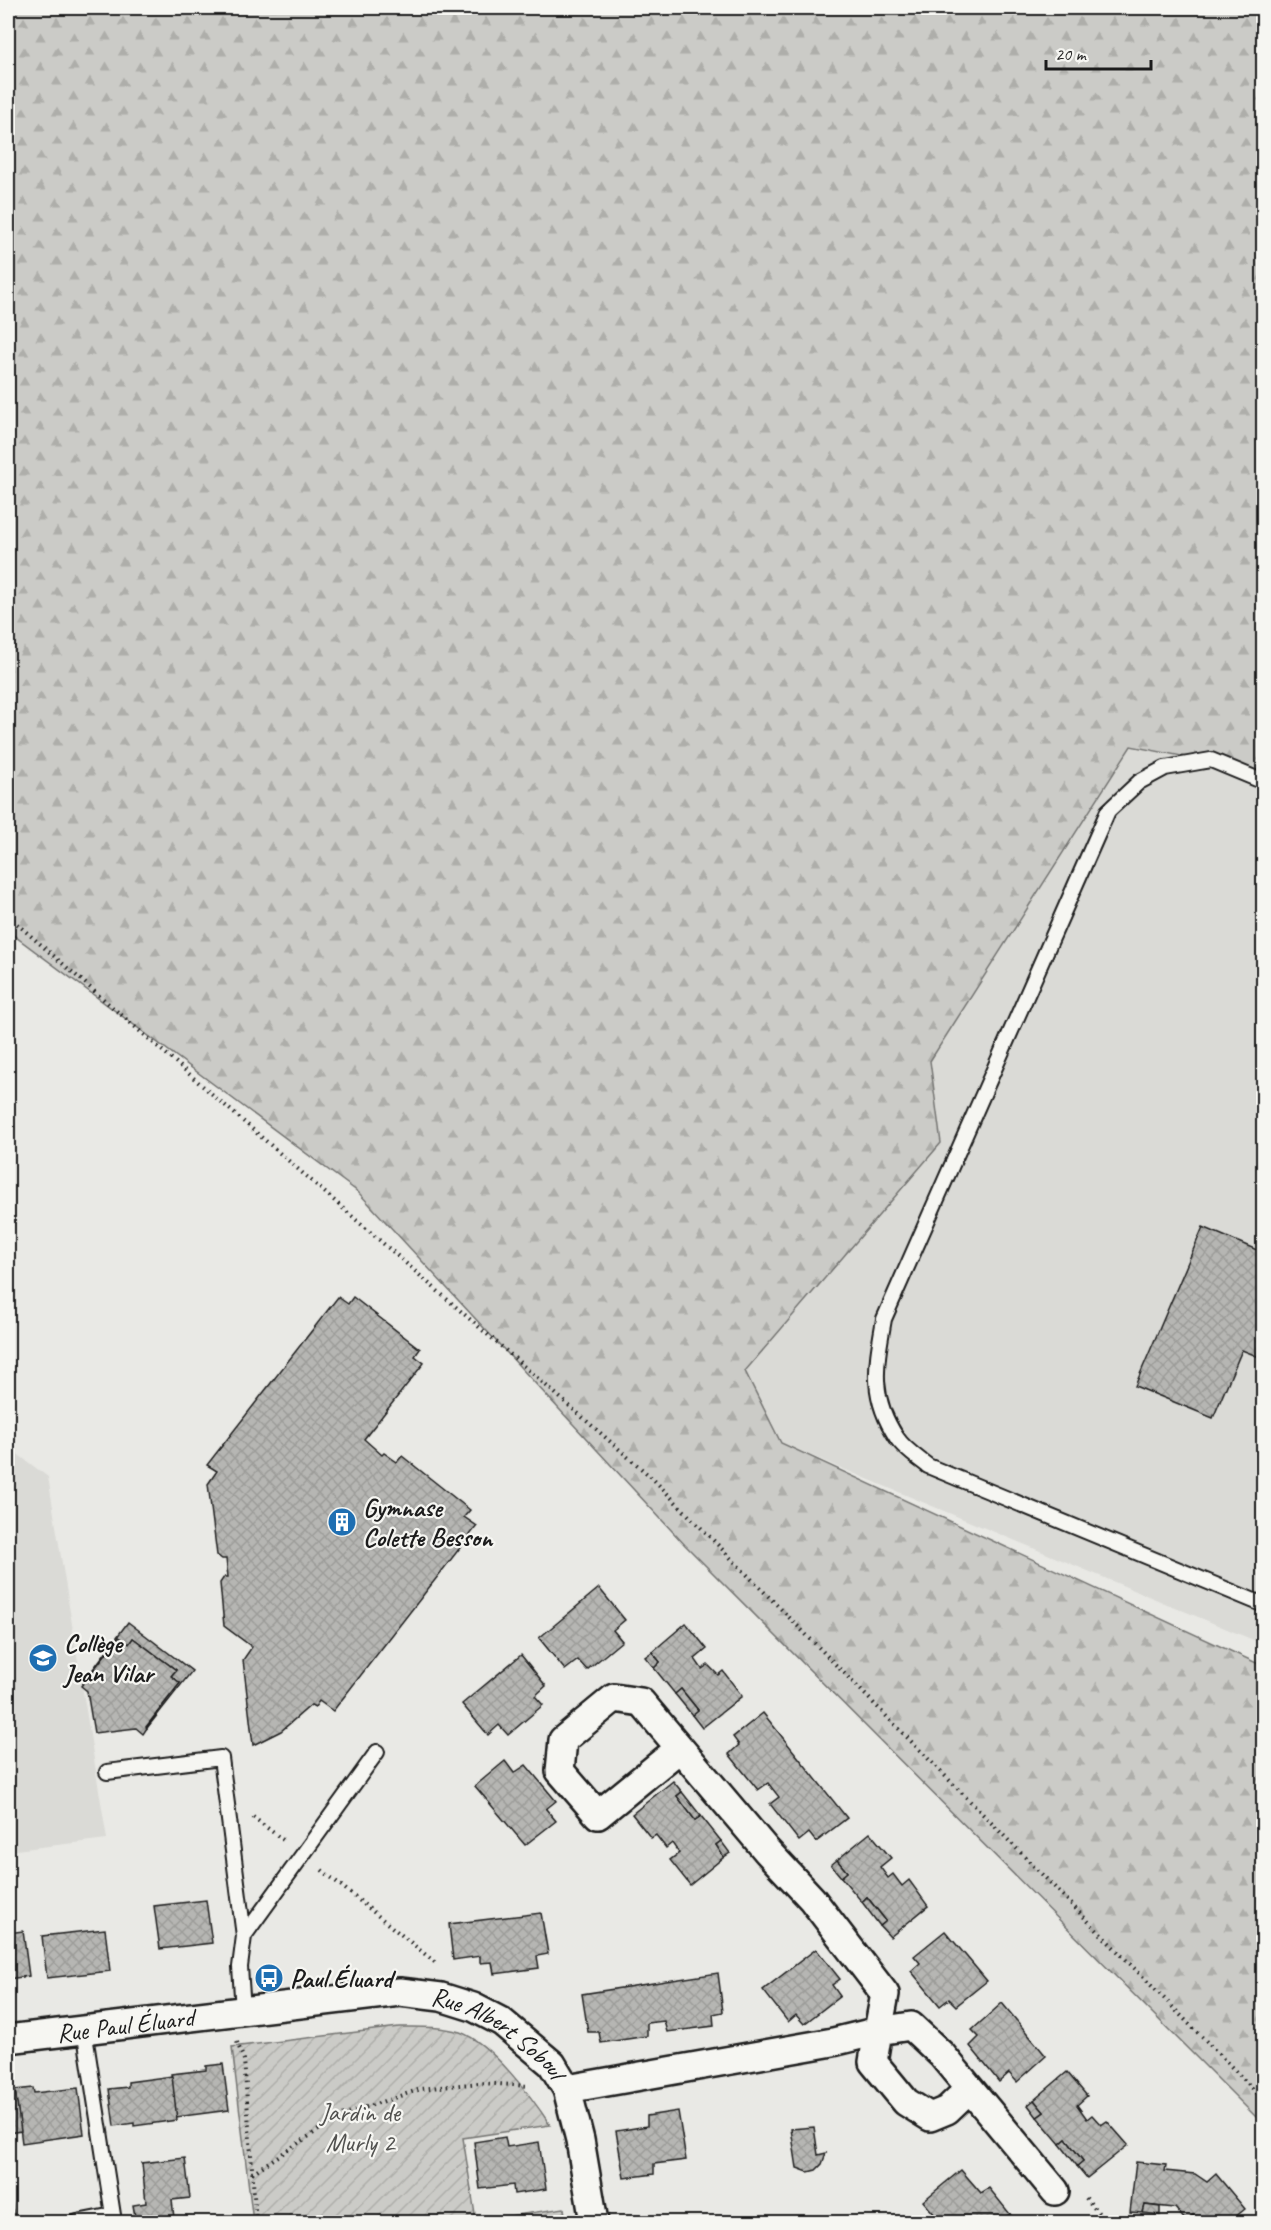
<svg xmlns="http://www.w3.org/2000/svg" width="1271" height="2230" font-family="Caveat,sans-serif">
<defs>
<pattern id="forest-firs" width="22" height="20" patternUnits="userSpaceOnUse" patternTransform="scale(1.5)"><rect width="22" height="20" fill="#cbcbc7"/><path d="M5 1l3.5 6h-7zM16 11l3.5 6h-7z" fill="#aeaeaa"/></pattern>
<pattern id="garden-furrows" width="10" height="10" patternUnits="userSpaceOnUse" patternTransform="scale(1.5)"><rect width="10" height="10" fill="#cbcbc7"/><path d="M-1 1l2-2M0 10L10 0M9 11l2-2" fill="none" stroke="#aeaeaa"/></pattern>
<pattern id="building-cross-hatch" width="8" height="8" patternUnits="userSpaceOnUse" patternTransform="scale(1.5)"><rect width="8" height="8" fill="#b6b6b3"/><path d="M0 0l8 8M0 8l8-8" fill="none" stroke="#9c9c99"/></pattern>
</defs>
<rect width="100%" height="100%" fill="#e9e9e5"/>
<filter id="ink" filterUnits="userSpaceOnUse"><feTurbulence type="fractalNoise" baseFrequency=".0167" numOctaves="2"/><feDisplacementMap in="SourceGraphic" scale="12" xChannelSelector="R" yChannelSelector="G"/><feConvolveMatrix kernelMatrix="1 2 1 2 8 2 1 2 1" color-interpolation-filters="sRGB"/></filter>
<g filter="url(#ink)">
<g fill="#dadad6">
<polygon points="1131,746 1263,772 1263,1644 781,1443 745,1371 941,1143 930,1061"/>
<polygon points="8,1447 48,1477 107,1839 8,1851"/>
</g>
<polygon fill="url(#forest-firs)" stroke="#747472" stroke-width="1.5" points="8,8 1263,8 1263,772 1131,746 930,1061 941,1143 745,1371 781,1443 1263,1666 1263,2124 685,1545 358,1192 8,931"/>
<path fill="url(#garden-furrows)" stroke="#747472" stroke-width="1.5" d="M399,2027C419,2027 440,2026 460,2032C491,2043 532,2097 550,2125L463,2138L476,2221L564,2208L566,2222H253L232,2047Z"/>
<g fill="url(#building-cross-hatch)" stroke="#1c1c1c" stroke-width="1.5">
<polygon points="1203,1227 1264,1253 1264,1359 1242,1350 1213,1418 1135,1386"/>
<polygon points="338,1297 348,1304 353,1297 420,1349 415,1356 424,1363 364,1439 382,1455 384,1453 397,1462 402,1456 470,1510 464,1517 477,1526 333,1711 319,1701 315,1707 311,1705 281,1731 253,1745 243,1660 252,1647 224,1626 220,1583 224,1577 228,1577 226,1559 222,1559 217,1555 208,1484 217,1471 207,1465"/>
<polygon points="599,1588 625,1620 613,1630 622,1641 587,1670 578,1660 565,1670 539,1638"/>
<polygon points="128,1622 192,1671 147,1728 146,1727 180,1683 171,1676 176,1670 133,1638 129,1644 119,1637 86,1681 85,1680"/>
<polygon points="686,1623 707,1649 695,1659 702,1669 708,1665 718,1675 723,1671 742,1696 702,1728 692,1715 698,1710 681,1689 675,1694 654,1668 660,1662 652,1652"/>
<polygon points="119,1637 129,1644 133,1638 176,1670 171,1676 180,1683 146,1727 147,1728 143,1734 136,1728 94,1733 87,1691 81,1686"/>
<polygon points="652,1652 660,1662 654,1668 645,1657"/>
<polygon points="521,1655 546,1686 535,1696 543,1705 508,1735 499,1725 488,1735 462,1704"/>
<polygon points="681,1689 698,1710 692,1715 675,1694"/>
<polygon points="763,1713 847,1818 816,1842 809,1833 799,1841 770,1804 779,1797 768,1783 758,1790 729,1754 739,1745 733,1737"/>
<polygon points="505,1761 514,1773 526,1765 556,1801 546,1809 556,1821 525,1845 475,1786"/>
<polygon points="673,1781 682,1792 677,1796 695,1820 701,1816 721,1841 716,1845 724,1857 690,1885 670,1860 679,1853 672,1843 666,1848 656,1835 651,1838 632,1814"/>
<polygon points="682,1792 701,1816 695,1820 677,1796"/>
<polygon points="870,1833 891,1858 880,1867 888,1878 893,1874 902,1886 909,1880 928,1906 890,1937 880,1926 886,1921 867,1897 862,1902 841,1877 847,1872 837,1860"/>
<polygon points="721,1841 730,1853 724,1857 716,1845"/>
<polygon points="837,1860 847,1872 841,1877 831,1865"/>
<polygon points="867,1897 886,1921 880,1926 862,1902"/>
<polygon points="206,1900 212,1943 160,1949 154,1906"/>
<polygon points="541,1913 548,1954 537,1956 539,1968 494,1974 492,1962 480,1963 480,1956 453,1960 449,1924"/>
<polygon points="105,1929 110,1971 47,1978 42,1936"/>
<polygon points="23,1931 29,1976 8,1979 8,1933"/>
<polygon points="945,1931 987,1981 956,2006 949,1999 940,2006 911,1971 920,1963 914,1956"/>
<polygon points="816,1949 840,1979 832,1985 840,1996 804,2024 796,2015 788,2022 763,1990"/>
<polygon points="718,1973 723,2012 713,2014 714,2026 667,2032 664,2021 647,2023 647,2036 601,2043 599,2032 588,2032 582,1994"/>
<polygon points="1002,2003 1046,2056 1017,2082 1009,2073 999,2082 970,2046 979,2037 972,2030"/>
<polygon points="223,2064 229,2110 176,2117 171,2074 206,2070 206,2066"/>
<polygon points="1067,2072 1087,2096 1077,2105 1087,2119 1092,2115 1101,2125 1107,2121 1128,2145 1087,2178 1077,2166 1083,2161 1066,2139 1060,2144 1037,2117 1044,2112 1034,2100"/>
<polygon points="172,2076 177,2120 134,2126 134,2123 114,2126 109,2089 128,2087 128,2082"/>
<polygon points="33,2088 34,2093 78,2088 84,2134 22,2143 15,2090"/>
<polygon points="15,2090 21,2131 8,2133 8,2092"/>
<polygon points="1034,2100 1044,2112 1037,2117 1028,2105"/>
<polygon points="678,2111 686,2160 654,2164 654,2174 624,2178 616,2131 647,2126 647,2116"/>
<polygon points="814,2127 818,2155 826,2153 822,2164 816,2170 808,2172 797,2168 791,2129"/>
<polygon points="505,2137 507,2147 539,2142 546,2189 514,2194 513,2185 480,2189 474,2142"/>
<polygon points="1066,2139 1083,2161 1077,2166 1060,2144"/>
<polygon points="185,2158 190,2198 172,2200 174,2218 136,2222 133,2205 146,2203 142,2163"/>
<polygon points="1136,2162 1166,2165 1165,2171 1195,2174 1207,2182 1216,2174 1245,2209 1229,2222 1199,2222 1193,2215 1186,2221 1175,2208 1145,2205 1143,2213 1130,2212"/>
<polygon points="961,2170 981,2193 989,2188 1010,2214 999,2222 952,2222 950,2219 946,2222 941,2222 923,2201"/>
<polygon points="8,2179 14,2220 18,2220 18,2222 8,2222"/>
<polygon points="1145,2205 1160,2207 1160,2215 1143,2213"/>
<polygon points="1010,2214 1016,2222 999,2222"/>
<polygon points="182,2217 182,2222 137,2222 174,2218"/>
</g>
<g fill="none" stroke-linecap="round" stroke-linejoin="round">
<g stroke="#1c1c1c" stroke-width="18">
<g id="service">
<path d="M1264,782L1211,760L1165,768L1139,782L1108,811L884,1319C876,1365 869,1396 897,1438C904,1449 918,1458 928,1466L1264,1605"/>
<polyline points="107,1772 221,1758 244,1936"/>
<polyline points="243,2010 240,1967 244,1936 377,1752"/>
<polyline points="77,2222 113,2215 84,2029"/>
</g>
</g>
<g stroke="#1c1c1c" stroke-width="32">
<g id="minor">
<path id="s1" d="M8,2039L400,1992L441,1997L473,2007L502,2022L552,2064L567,2089L580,2140L594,2222"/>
<polyline points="567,2089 833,2042 878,2031 885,1994 812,1899 767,1851 641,1702 614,1698 563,1740 560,1771 598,1815 680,1748"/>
<polyline points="969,2089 947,2110 930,2117 906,2102 873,2062 878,2031 911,2026 942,2055 1055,2191"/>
</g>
</g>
<g stroke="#1c1c1c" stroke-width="4" stroke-dasharray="1.5 4.5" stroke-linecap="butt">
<polyline points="8,916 652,1478 1264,2100"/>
<polyline points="253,1817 283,1840"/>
<polyline points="322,1870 437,1964"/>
<polyline points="237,2042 244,2060 256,2222"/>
<polyline points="252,2173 342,2115 421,2089 480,2083 530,2086"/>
<polyline points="1086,2198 1106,2222"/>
</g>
<use href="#service" stroke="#f6f6f2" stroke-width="14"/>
<use href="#minor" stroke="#f6f6f2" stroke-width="27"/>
</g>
</g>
<defs>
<g id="building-disc" transform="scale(1.5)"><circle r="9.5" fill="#1f6fb2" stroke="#f6f6f2"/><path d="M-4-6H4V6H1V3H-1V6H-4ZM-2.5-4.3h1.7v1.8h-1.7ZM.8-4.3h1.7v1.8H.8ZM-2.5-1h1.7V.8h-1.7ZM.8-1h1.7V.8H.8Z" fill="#fff"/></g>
<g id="school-disc" transform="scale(1.5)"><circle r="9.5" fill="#1f6fb2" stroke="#f6f6f2"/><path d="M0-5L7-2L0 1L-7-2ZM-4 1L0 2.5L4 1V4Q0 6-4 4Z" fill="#fff"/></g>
<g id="bus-disc" transform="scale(1.5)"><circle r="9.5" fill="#1f6fb2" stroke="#f6f6f2"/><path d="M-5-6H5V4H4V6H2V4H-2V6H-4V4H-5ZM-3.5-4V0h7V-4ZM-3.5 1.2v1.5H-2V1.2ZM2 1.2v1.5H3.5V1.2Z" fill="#fff"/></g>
</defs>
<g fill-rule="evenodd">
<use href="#building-disc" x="342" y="1522"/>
<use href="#school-disc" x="43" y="1658"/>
<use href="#bus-disc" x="269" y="1978"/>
</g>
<g text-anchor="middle" stroke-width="4.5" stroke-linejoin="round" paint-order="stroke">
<g font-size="26" font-weight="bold" fill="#1c1c1c" stroke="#f6f6f2" text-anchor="start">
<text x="363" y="1516">Gymnase<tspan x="363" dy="30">Colette Besson</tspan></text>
<text x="64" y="1652">Collège<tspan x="64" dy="30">Jean Vilar</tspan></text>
<text x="290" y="1987">Paul Éluard</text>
</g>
<g font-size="26" fill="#1c1c1c" stroke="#f6f6f2">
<text dy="9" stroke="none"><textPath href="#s1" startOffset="118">Rue Paul Éluard</textPath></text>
<text dy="9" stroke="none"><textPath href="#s1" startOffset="504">Rue Albert Soboul</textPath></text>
</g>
<g font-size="26" fill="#51514f" stroke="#f6f6f2">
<text x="360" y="2121">Jardin de<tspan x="360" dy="30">Murly 2</tspan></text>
</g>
</g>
<rect width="1271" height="2230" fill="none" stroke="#f6f6f2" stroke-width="30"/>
<rect x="15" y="15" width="1241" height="2200" fill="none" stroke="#1c1c1c" stroke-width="2" filter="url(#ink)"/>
<path d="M1046 60v9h105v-9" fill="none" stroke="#1c1c1c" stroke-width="3"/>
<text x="1055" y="60" font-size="18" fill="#1c1c1c" stroke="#f6f6f2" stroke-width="4.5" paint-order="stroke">20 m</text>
</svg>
